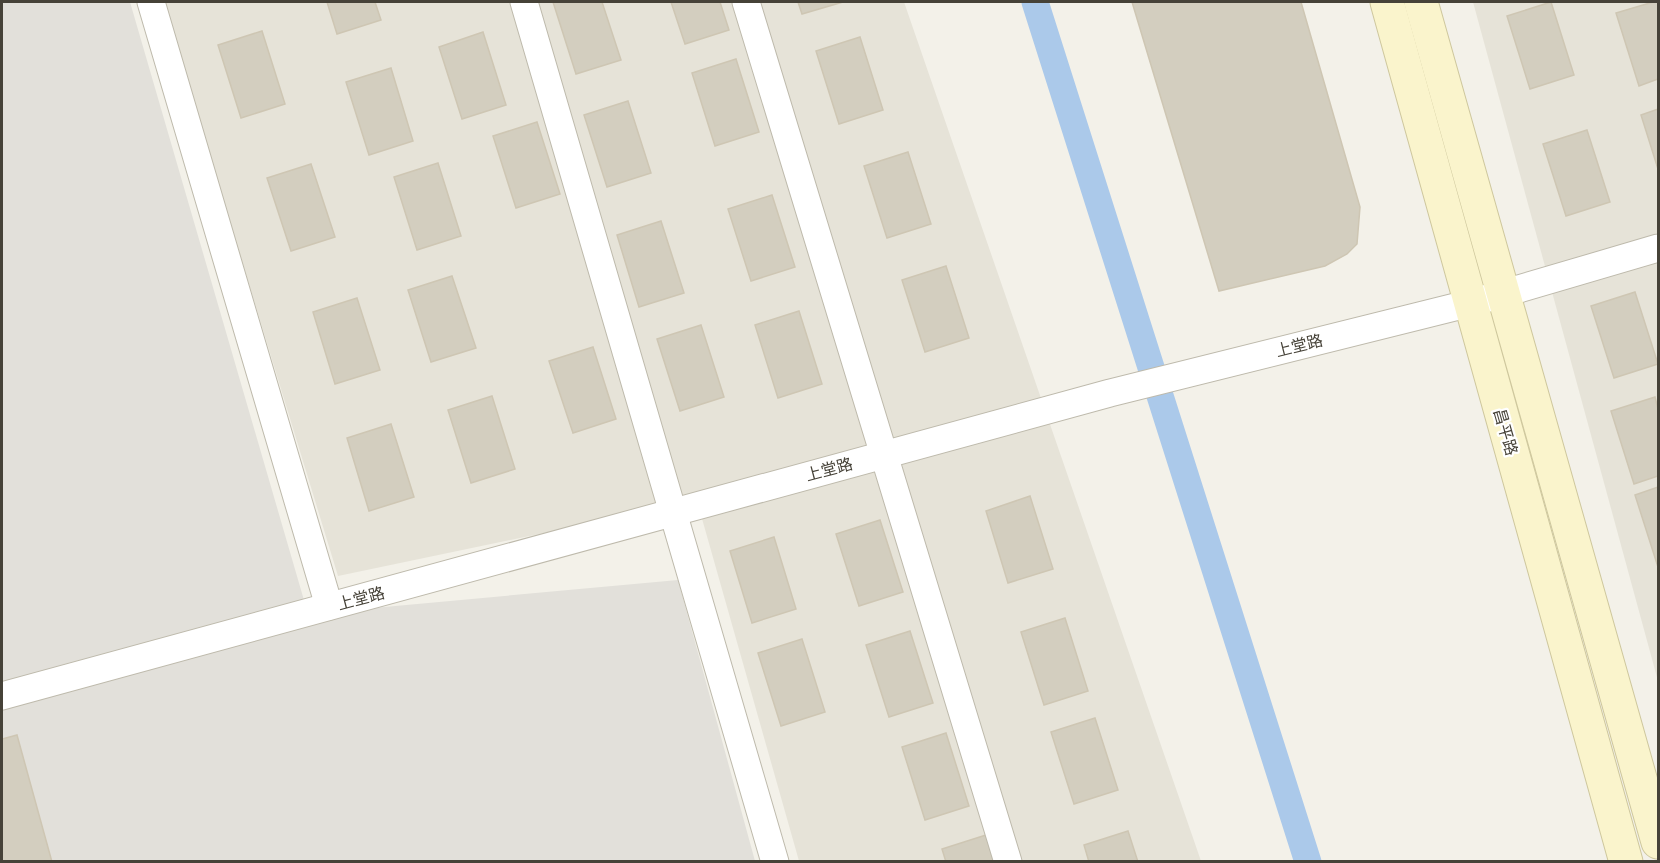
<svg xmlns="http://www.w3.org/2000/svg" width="1660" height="863" font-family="Overpass,'Noto Sans SC',sans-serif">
<rect width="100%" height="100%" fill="#f3f1e9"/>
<g fill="#e6e3d8">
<polygon points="163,2 904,2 1201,861 799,861 697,501 338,576"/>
<polygon points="1473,2 1658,2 1658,681"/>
</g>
<polygon fill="#e2e0da" points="2,2 130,2 308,614 678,580 755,861 2,862"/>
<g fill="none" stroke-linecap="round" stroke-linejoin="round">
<polyline stroke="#abc9ea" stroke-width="27" points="1035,2 1308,862"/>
</g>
<g fill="#d3cebf" stroke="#cec6b3" stroke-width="1.5">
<polygon points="327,2 375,2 381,20 337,34"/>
<polygon points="553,2 602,2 621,60 576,74"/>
<polygon points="671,2 720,2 729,30 685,44"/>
<polygon points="798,2 843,2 802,14"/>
<polygon points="1132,2 1301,2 1360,207 1357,244 1347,254 1325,266 1219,291"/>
<polygon points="1551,2 1574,75 1530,89 1507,16"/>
<polygon points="1653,2 1658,2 1658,79 1639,86 1616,13"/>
<polygon points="262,31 285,104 241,118 218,45"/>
<polygon points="483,32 506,105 462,119 439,47"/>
<polygon points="860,37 883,110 839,124 816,51"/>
<polygon points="736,59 759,132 715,146 692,73"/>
<polygon points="391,68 413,141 369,155 346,82"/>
<polygon points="628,101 651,173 607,187 584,115"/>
<polygon points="1658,109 1658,169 1641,115"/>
<polygon points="537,122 560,194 516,208 493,136"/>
<polygon points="1587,130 1610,202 1566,216 1543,144"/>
<polygon points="908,152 931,224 887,238 864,166"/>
<polygon points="438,163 461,236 417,250 394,177"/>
<polygon points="311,164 335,237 291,251 267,178"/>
<polygon points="772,195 795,267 751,281 728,209"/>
<polygon points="661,221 684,293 639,307 617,235"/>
<polygon points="946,266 969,338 925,352 902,280"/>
<polygon points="452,276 476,348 431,362 408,290"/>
<polygon points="1635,292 1658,364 1614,378 1591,306"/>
<polygon points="357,298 380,370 335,384 313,312"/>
<polygon points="799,311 822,384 778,398 755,325"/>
<polygon points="701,325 724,397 680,411 657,339"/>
<polygon points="593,347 616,419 573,433 549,361"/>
<polygon points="492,396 515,469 471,483 448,410"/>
<polygon points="1655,397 1658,409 1658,476 1634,484 1611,411"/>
<polygon points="391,424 414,497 369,511 347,438"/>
<polygon points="1658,487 1658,567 1635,495"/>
<polygon points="1030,496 1053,569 1008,583 986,511"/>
<polygon points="880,520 903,592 859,606 836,534"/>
<polygon points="774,537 796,609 752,623 730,551"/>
<polygon points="1065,618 1088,691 1044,705 1021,632"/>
<polygon points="910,631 933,703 889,717 866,645"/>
<polygon points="802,639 825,712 781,726 758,653"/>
<polygon points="1095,718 1118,790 1074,804 1051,732"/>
<polygon points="946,733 969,806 925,820 902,747"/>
<polygon points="17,735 52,862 2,862 2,739"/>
<polygon points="1128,831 1138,862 1089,862 1084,845"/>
<polygon points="986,835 994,862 946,862 942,849"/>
</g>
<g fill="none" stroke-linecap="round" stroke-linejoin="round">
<g stroke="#bebaac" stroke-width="29">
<g id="street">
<polyline points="151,2 329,606"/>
<polyline points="524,2 775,862"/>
<polyline points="746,2 1008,862"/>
<polyline points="2,696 1110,393 1471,303 1658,248"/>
</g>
</g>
<g stroke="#cec79d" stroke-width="35">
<g id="secondary">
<polyline points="1387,2 1626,862"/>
<polyline points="1421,2 1658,842"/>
</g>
</g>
<use href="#street" stroke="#fff" stroke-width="27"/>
<use href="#secondary" stroke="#faf4cc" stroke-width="33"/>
</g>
<g text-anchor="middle" stroke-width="4.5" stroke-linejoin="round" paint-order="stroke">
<g font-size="16" fill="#464238" stroke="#fff">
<text transform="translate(1299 345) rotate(-14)" y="6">上堂路</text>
<text transform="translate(1506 432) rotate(74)" y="6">昌平路</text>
<text transform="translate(829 469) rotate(-15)" y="6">上堂路</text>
<text transform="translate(361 598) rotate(-15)" y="6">上堂路</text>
</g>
</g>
<rect width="1660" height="863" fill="none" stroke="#464238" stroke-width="6"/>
</svg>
